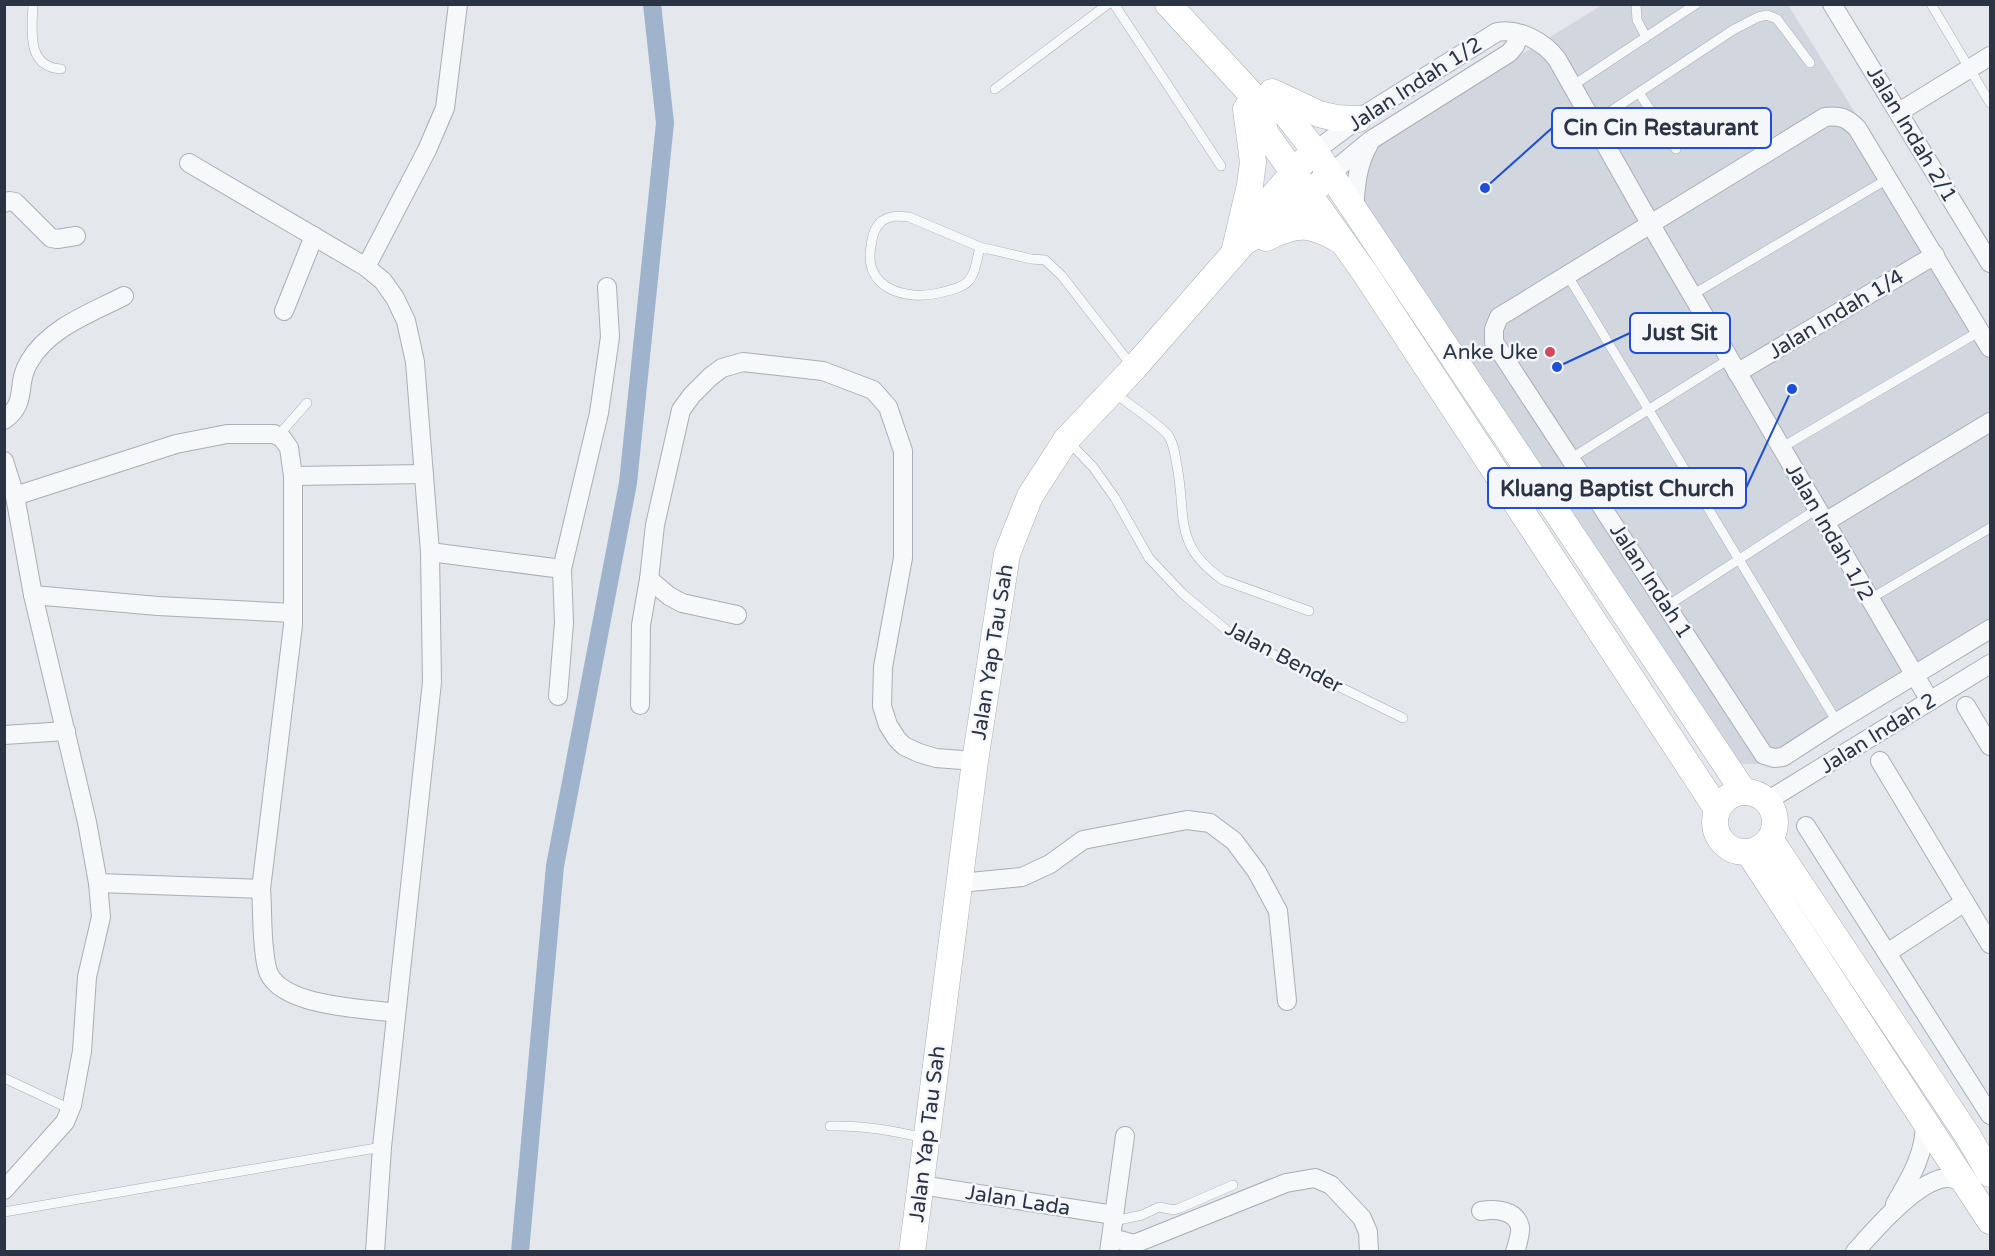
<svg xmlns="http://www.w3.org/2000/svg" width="1995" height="1256" font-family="'Varela Round',sans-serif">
<rect width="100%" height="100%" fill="#e4e7ec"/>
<polygon fill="#d2d6de" points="1602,5 1788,5 1892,172 1990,337 1990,636 1786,764 1736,764 1361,200 1375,145"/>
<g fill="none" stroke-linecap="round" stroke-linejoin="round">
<polyline stroke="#9fb4cc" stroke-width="18" points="520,1252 555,866 628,483 665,123 652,4"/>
<g stroke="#a9aeb7" stroke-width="10">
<g id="lane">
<path d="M33,4C32,30 26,67 61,69"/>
<polyline points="1114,4 1221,166"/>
<polyline points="1636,4 1637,20 1646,37"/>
<polyline points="1931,4 1990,103"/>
<polyline points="1572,86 1696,4"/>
<polyline points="995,89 1108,4"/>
<polyline points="1639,93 1676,149"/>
<polyline points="1593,123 1733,30 1758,17 1767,15 1777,19 1810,63"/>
<path d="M980,247C972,281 974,285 939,293C905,301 863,288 871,246C872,238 875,226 882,221C890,215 899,216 909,217L980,247L1031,259L1045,260L1062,276L1132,366"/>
<polyline points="1568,276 1837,722"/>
<polyline points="1692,295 1889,178"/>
<path d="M1113,392C1126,402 1159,424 1168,435C1174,444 1175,455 1177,466C1187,517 1172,544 1223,580L1309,611"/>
<polyline points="278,436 307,403"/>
<polyline points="1068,441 1093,467 1115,498 1149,558 1183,594 1230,633 1403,718"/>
<polyline points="1781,448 1980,331"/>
<polyline points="1570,459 1729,359"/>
<polyline points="1870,599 1990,528"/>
<polyline points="1667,606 1817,509"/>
<polyline points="4,1078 70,1109"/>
<path d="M830,1126C862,1125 892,1130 924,1138"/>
<polyline points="4,1212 382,1147"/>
<polyline points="1114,1221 1142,1215 1159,1207 1174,1210 1180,1208 1233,1185"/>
</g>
</g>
<g stroke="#a9aeb7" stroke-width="20">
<g id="street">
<polyline points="1832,4 1990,263"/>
<polyline points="1899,112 1990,56"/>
<path d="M1315,151L1358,119L1497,32C1520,28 1544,42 1557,59L1651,225L1930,701"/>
<polyline points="189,163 366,267"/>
<polyline points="1330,174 1371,140 1509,53 1515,46 1520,34"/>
<polyline points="4,203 9,201 15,202 51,238 57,239 76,236"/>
<path d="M1354,209C1356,185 1357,165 1369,144"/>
<polyline points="284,311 314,236"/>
<path d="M1990,348L1857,128C1847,118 1840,115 1825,117L1499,317L1494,329V342L1764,755L1774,758L1783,757L1837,722L1990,629"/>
<polyline points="1737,373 1935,255"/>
<path d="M4,420C29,402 15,384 29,362C48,328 91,313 124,296"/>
<polyline points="4,461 15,496 33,595 87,822 98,883 101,917 87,977 82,1051 72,1105 65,1122 4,1190"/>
<polyline points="293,476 424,474"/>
<polyline points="15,496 176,444 227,434 274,434 282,438 289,448 293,476 293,625 261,889 98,883"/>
<polyline points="1825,522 1990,422"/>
<polyline points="430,552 562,569 599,413 610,337 607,287"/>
<polyline points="649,579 669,596 682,603 737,615"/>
<polyline points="33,595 158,606 293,613"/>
<polyline points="558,696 564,623 562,569"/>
<polyline points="640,705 641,625 649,579 655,525 681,410 692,395 710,377 722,368 743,362 823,371 873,390 888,407 903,451 903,558 883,667 882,706 888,725 897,739 904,746 919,753 936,758 975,761"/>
<polyline points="1966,706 1990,746"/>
<polyline points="4,735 66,731"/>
<polyline points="1880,761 1990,944"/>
<polyline points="1767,801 1990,664"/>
<polyline points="1806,826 1990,1115"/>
<polyline points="960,883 1022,877 1050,864 1083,840 1187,820 1210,823 1234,841 1257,872 1278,911 1287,1001"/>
<path d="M261,889C263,915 261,943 267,968C276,1007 363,1008 396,1013"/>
<polyline points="1887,953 1965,902"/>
<polyline points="921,1185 1114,1215"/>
<path d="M1895,1204C1911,1177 1926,1152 1925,1120"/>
<path d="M1481,1211C1494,1209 1516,1209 1520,1227C1521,1234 1517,1245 1515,1252"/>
<polyline points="1112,1238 1134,1244 1286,1183 1315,1178 1331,1185 1362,1218 1368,1232 1369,1252"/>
<polyline points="375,1252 382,1147 432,682 430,552 415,362 406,321 395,298 383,281 366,267 427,150 445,108 458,4"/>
<polyline points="1109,1252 1125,1136"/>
<path d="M1855,1252C1874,1230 1920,1176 1950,1178C1956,1179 1962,1182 1968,1185"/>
</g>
</g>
<g stroke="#a9aeb7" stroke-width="27">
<g id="secondary">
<polyline points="1168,4 1255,98 1266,134 1365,273 1717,809"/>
<polyline points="1272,92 1319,114 1336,118 1358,119"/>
<polyline points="1255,98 1274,105 1286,114 1315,151 1744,792"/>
<polyline points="1246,236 1258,213 1304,161"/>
<path d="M1266,238C1298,222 1311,223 1341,241"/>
<polyline points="1234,253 1250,185 1253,162 1246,109"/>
<circle cx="1745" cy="822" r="30"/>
<polyline points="1770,839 1968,1136 1990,1174"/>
<polyline points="1749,853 1990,1221"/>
<polyline points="912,1252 975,761 1007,554 1030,496 1066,440 1134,368 1244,242 1272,226 1309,195 1330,174"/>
</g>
</g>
<use href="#lane" stroke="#f7f8fa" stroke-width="9"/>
<use href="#street" stroke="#f7f8fa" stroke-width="18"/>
<use href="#secondary" stroke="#fff" stroke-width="26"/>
</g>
<circle fill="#d1495b" stroke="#f4f6f9" stroke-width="2" cx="1550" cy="352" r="6"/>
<g text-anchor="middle" stroke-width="5" stroke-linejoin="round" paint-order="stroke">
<g font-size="21" fill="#2b3445" stroke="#f4f6f9">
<text transform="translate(1415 84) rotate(-33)" y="7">Jalan Indah 1/2</text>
<text transform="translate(1912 134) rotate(59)" y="7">Jalan Indah 2/1</text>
<text transform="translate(1836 314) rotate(-31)" y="7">Jalan Indah 1/4</text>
<text transform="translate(1830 532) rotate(60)" y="7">Jalan Indah 1/2</text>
<text transform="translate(1651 581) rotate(57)" y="7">Jalan Indah 1</text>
<text transform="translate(992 652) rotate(-81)" y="7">Jalan Yap Tau Sah</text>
<text transform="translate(1284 657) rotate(28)" y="7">Jalan Bender</text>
<text transform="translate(1878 733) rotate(-32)" y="7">Jalan Indah 2</text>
<text transform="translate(927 1134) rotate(-83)" y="7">Jalan Yap Tau Sah</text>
<text transform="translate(1018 1200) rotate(9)" y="7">Jalan Lada</text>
</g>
<g font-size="21" fill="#2b3445" stroke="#f4f6f9" text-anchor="end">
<text x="1538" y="359">Anke Uke</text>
</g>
</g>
<path fill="none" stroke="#1d4ed8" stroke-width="2" d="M1485 188L1552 128M1557 367L1630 333M1792 389L1746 488"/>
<g fill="#1d4ed8" stroke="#f4f6f9" stroke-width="2">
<circle cx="1485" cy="188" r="6"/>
<circle cx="1557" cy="367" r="6"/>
<circle cx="1792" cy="389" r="6"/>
</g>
<g fill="#f4f6f9" stroke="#1d4ed8" stroke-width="2">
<rect x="1552" y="108" width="219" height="40" rx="6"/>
<rect x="1630" y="313" width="100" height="40" rx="6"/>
<rect x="1488" y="468" width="258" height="40" rx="6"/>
</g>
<g font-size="22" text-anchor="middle" font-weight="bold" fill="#2b3445">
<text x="1661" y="135">Cin Cin Restaurant</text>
<text x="1680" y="340">Just Sit</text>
<text x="1617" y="496">Kluang Baptist Church</text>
</g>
<rect width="1995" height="1256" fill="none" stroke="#2b3445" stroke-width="12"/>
</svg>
